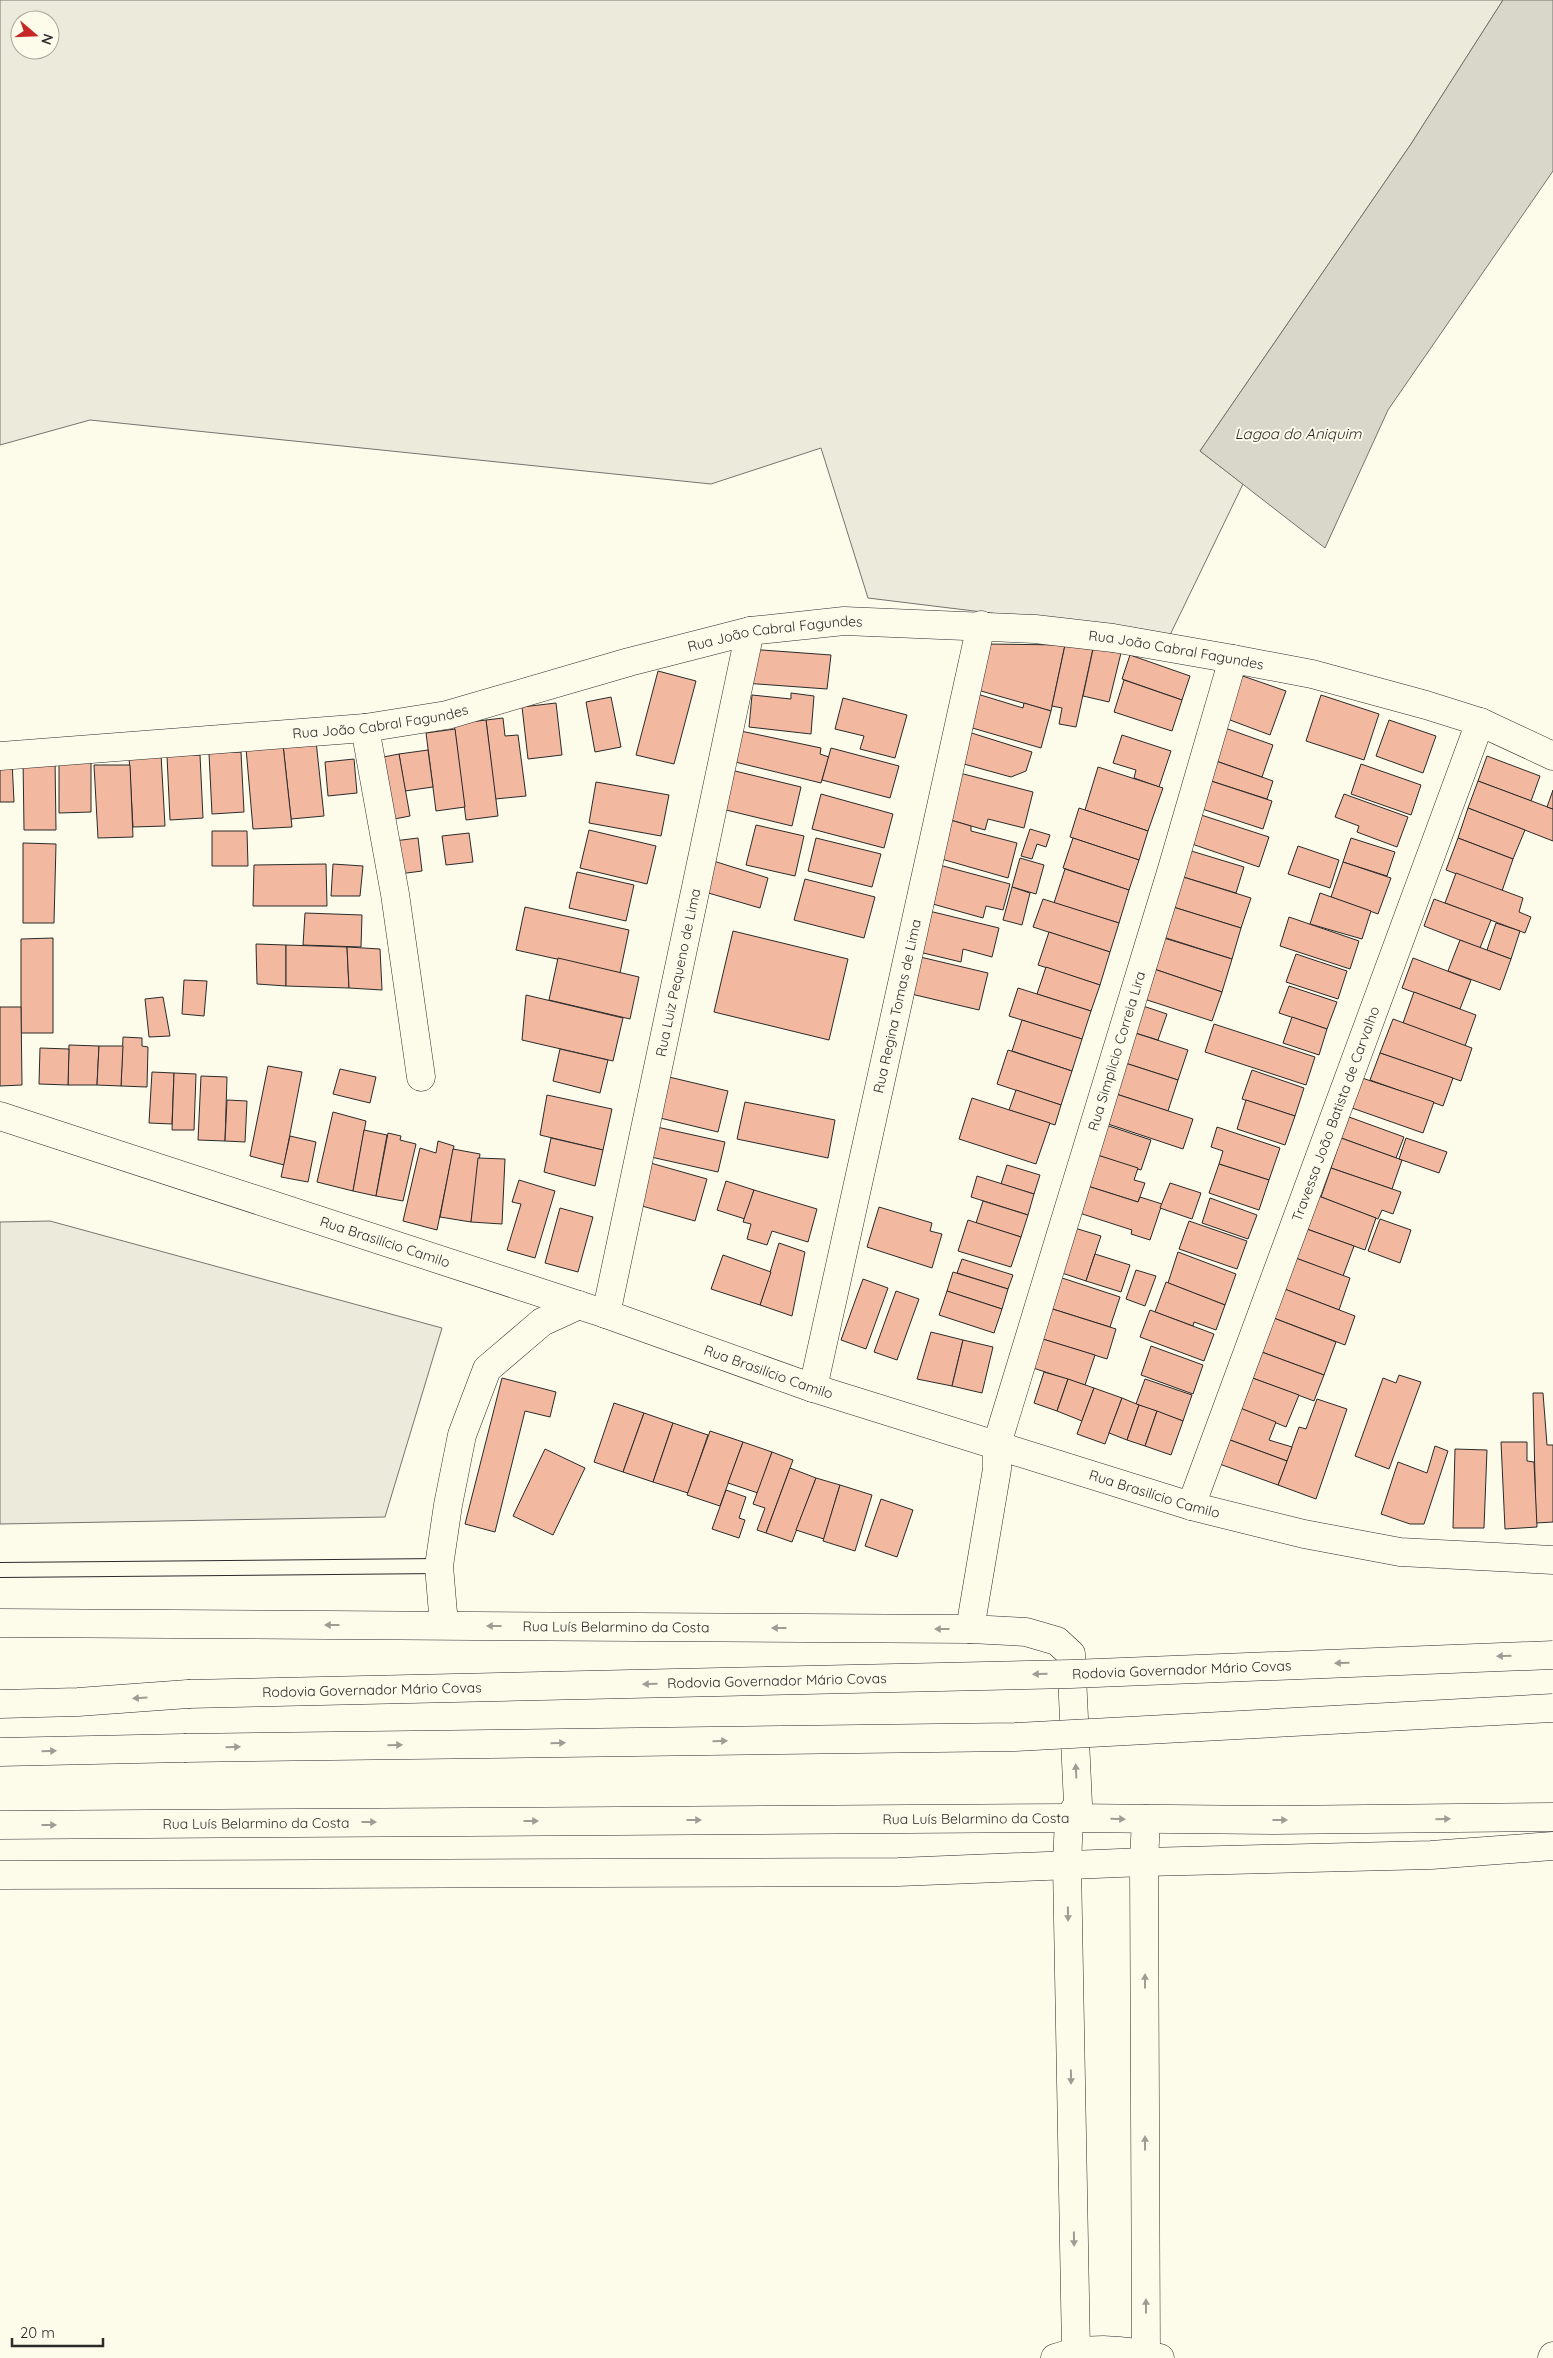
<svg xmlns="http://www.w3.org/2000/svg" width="1553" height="2358" font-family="Quicksand,sans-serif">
<rect width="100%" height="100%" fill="#fdfbea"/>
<g fill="#ecebdb" stroke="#74746e" fill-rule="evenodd">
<path d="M0,0H1503L1411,144L1200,451L1243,484L1170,635L868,598L821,448L711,484L90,420L0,445ZM20,20H50V50H20Z"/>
<polygon points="50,1221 442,1328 385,1517 0,1524 0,1222"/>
</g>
<polygon fill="#d8d7c9" stroke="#74746e" points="1503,0 1553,0 1553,171 1388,410 1325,548 1200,451 1411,144"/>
<g fill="#f2b8a0" stroke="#2b2b2b">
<polygon points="984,644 1065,645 1051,711 974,689"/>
<polygon points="1065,645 1093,649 1076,727 1059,724 1062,708 1052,706"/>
<polygon points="748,649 831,655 827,689 744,683"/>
<polygon points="1093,649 1121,653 1109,702 1083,696"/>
<polygon points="1130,655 1190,676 1182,700 1122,679"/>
<polygon points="658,671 696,681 674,764 636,755"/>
<polygon points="1237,674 1286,691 1270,735 1222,717"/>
<polygon points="1124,680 1182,700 1172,731 1114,712"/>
<polygon points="791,693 814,696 811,734 749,727 752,695 791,699"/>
<polygon points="974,693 1023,708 1024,703 1051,711 1041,748 962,725"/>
<polygon points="1321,695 1379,714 1364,760 1306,741"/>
<polygon points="611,697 621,747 595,752 586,702"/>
<polygon points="843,698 907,715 895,758 860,749 864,736 835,729"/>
<polygon points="556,703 562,755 528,759 522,707"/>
<polygon points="503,718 505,736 518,735 526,796 495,799 486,720"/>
<polygon points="486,720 498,816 466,820 454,724"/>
<polygon points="1389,720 1436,736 1423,773 1376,756"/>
<polygon points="1225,728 1273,745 1262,777 1213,760"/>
<polygon points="455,729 465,807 436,811 426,733"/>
<polygon points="736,730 821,748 820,754 829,757 821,783 731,761"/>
<polygon points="962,730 1032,752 1026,771 1011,777 953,761"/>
<polygon points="1122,735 1171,751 1159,787 1134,778 1136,770 1113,763"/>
<polygon points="316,741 324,816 291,819 283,745"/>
<polygon points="283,745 292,827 253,829 246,748"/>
<polygon points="831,748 899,766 890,798 822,780"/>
<polygon points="428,750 433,787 405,791 399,754"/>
<polygon points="241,752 244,812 212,814 209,753"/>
<polygon points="161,754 165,826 133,827 129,756"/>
<polygon points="399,754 410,816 384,821 373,759"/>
<polygon points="200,755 203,818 170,820 167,756"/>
<polygon points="1487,756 1540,776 1531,801 1478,781"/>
<polygon points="23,757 55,757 56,830 24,830"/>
<polygon points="59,757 91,757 91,812 59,813"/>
<polygon points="354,759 357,793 328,796 325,762"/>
<polygon points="1213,760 1273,781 1267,799 1208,780"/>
<polygon points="12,761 14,802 0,802 0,762"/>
<polygon points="1361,764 1421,785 1411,815 1351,794"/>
<polygon points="94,765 130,765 133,837 98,838"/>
<polygon points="1098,767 1163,788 1148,831 1085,810"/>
<polygon points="731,770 801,787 792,826 722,809"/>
<polygon points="952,771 1033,792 1024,828 988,819 985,830 940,817"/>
<polygon points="1208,780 1272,801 1263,829 1199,808"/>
<polygon points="1478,781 1553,809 1553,841 1468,808"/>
<polygon points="596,782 669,795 661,836 589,823"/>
<polygon points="1553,790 1553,809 1547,807"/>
<polygon points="821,794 893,814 884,848 812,829"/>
<polygon points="1344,794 1408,817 1397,847 1357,832 1359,826 1335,817"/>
<polygon points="1079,808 1148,831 1139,860 1070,837"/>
<polygon points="1468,808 1525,830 1513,859 1458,838"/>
<polygon points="1198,814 1269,837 1259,867 1189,843"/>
<polygon points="940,817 971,826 971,831 1017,843 1008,878 931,856"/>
<polygon points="756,825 804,836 795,876 746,865"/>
<polygon points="1030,829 1050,835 1046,847 1037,844 1032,859 1021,856"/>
<polygon points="589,830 656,846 647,884 580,868"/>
<polygon points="212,831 247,831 248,866 212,866"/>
<polygon points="469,833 473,862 446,865 442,836"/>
<polygon points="418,838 422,871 399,874 394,841"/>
<polygon points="816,838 881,854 872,887 808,871"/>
<polygon points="1073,838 1139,860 1129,890 1063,868"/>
<polygon points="1351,838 1395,852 1387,876 1343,862"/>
<polygon points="1458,838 1513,859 1502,891 1446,870"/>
<polygon points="23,843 56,844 54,923 23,923"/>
<polygon points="1298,846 1339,860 1330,888 1288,874"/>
<polygon points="1188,850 1244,867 1236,893 1180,876"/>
<polygon points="1020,858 1044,865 1036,894 1012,887"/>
<polygon points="707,859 768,878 760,908 698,890"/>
<polygon points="1343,862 1391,878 1378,914 1331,897"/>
<polygon points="932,863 1010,884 1003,910 986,906 983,918 922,901"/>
<polygon points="326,864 327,906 253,906 254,865"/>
<polygon points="333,864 363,866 360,896 331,896"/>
<polygon points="1065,869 1129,890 1119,923 1054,903"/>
<polygon points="577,872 634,885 626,921 569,908"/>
<polygon points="1456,873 1523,898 1519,912 1531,917 1525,933 1445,903"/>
<polygon points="1180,876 1251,898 1241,928 1170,906"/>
<polygon points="805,879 875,897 864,938 794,920"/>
<polygon points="1012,887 1030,893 1022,925 1003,920"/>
<polygon points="1320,893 1371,911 1362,939 1310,924"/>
<polygon points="1043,899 1119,923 1110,952 1033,927"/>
<polygon points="1434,899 1491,920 1480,948 1424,926"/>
<polygon points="1170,906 1241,928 1232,959 1160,936"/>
<polygon points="525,907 629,930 620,973 516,950"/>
<polygon points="925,910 999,928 992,957 963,949 961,962 915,951"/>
<polygon points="305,913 362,915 361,947 303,945"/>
<polygon points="1289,917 1359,941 1350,969 1280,946"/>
<polygon points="1496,923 1520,931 1511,959 1487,950"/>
<polygon points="733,931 848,959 829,1040 714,1012"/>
<polygon points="1049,932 1110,952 1100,985 1038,965"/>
<polygon points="53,938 53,1033 21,1033 21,939"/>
<polygon points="1164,938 1232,959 1222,992 1154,969"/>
<polygon points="1460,940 1511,959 1500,990 1448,971"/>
<polygon points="256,944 286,945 286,986 257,984"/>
<polygon points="286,945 347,947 349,988 286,986"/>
<polygon points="347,947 380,949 382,990 349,988"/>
<polygon points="1296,954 1347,971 1338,999 1286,982"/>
<polygon points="916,956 988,973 979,1010 907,993"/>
<polygon points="558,958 639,977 630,1019 549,1000"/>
<polygon points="1413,958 1471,980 1460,1009 1402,988"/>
<polygon points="1046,967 1100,985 1091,1011 1037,994"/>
<polygon points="1154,969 1222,992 1212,1021 1144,999"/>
<polygon points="184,980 207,981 204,1016 182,1014"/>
<polygon points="1289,986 1337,1002 1327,1029 1279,1013"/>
<polygon points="1018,988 1091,1011 1082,1039 1009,1016"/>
<polygon points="1414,992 1476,1015 1465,1046 1403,1023"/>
<polygon points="526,995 623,1018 613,1061 522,1040"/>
<polygon points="163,997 170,1036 149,1037 145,999"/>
<polygon points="1140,1005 1167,1014 1158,1040 1132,1032"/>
<polygon points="0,1007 21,1007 22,1085 0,1086"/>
<polygon points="1292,1017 1327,1029 1319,1055 1283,1043"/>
<polygon points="1393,1019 1472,1048 1461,1081 1380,1053"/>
<polygon points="1022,1020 1082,1039 1072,1071 1012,1051"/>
<polygon points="1214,1024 1315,1057 1306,1085 1205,1052"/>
<polygon points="1132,1032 1188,1050 1178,1080 1122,1062"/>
<polygon points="123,1037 142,1038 142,1046 148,1047 147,1087 121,1086"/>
<polygon points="69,1045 99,1046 97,1085 68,1085"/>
<polygon points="99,1046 123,1046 121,1086 97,1085"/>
<polygon points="40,1048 69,1049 68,1085 39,1084"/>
<polygon points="560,1049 608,1060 600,1093 553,1081"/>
<polygon points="1008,1050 1072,1071 1061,1105 997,1084"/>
<polygon points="1380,1053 1453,1078 1443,1106 1370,1080"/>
<polygon points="1122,1062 1178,1080 1168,1111 1113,1093"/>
<polygon points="268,1066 302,1072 284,1165 250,1156"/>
<polygon points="340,1069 376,1077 370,1103 333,1094"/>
<polygon points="1252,1070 1304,1088 1295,1116 1242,1099"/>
<polygon points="152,1072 174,1073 172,1124 149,1123"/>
<polygon points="174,1073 196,1074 194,1130 172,1130"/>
<polygon points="201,1076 227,1077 225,1141 198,1140"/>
<polygon points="669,1077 728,1091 718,1132 660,1118"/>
<polygon points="1362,1078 1434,1102 1423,1133 1352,1108"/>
<polygon points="1016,1090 1061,1105 1055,1125 1009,1110"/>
<polygon points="1113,1093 1193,1119 1183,1149 1099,1121"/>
<polygon points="547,1095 612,1109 603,1150 540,1135"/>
<polygon points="972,1098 1050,1123 1036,1164 959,1139"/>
<polygon points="227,1100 247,1101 245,1142 225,1141"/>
<polygon points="1246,1100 1295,1116 1285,1145 1237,1129"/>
<polygon points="745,1102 835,1120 828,1158 737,1139"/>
<polygon points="333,1112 366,1121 353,1191 317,1182"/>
<polygon points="1349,1117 1404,1137 1396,1158 1341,1138"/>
<polygon points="1097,1122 1151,1140 1141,1170 1088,1152"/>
<polygon points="657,1127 725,1142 718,1172 651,1157"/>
<polygon points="1217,1127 1280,1148 1269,1180 1219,1164 1223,1151 1211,1147"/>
<polygon points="364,1130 387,1135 376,1196 353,1191"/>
<polygon points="388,1133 401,1136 400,1140 416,1144 403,1201 376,1196"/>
<polygon points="290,1136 316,1142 308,1182 281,1177"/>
<polygon points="551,1138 603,1150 595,1186 544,1172"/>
<polygon points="1341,1138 1402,1160 1392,1189 1331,1168"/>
<polygon points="1406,1138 1447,1152 1439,1173 1399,1159"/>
<polygon points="438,1141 454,1146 437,1230 403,1221 420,1148 436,1153"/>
<polygon points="453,1149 480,1154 471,1222 440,1217"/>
<polygon points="1088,1152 1138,1168 1134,1180 1145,1183 1138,1202 1078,1183"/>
<polygon points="478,1158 505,1159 502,1224 471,1222"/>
<polygon points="647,1162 707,1179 695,1221 635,1204"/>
<polygon points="1219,1164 1269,1180 1259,1210 1209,1193"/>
<polygon points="1007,1165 1040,1175 1034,1194 1001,1184"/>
<polygon points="1331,1168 1401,1192 1393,1214 1382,1210 1378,1219 1321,1197"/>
<polygon points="977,1176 1034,1194 1028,1215 971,1197"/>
<polygon points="519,1180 555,1191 535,1258 507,1250 521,1204 512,1202"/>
<polygon points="726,1181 754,1190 745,1219 717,1210"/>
<polygon points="1078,1183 1138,1202 1140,1197 1162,1204 1150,1240 1131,1234 1132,1230 1070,1210"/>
<polygon points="1170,1183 1201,1193 1192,1219 1160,1208"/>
<polygon points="754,1190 817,1209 808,1242 772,1231 767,1245 747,1239 751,1224 743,1222"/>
<polygon points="1316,1195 1376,1218 1365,1250 1304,1228"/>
<polygon points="1210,1198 1257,1215 1248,1239 1202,1223"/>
<polygon points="983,1201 1028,1215 1021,1237 976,1223"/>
<polygon points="879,1207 932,1223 930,1231 942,1234 932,1268 867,1247"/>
<polygon points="560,1208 593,1217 578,1272 545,1263"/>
<polygon points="1380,1219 1411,1230 1400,1263 1368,1251"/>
<polygon points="968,1220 1021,1237 1011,1267 958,1251"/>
<polygon points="1189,1221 1247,1241 1237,1269 1179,1249"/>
<polygon points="1068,1226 1101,1236 1086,1281 1053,1270"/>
<polygon points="1304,1228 1354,1246 1343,1276 1293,1257"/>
<polygon points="779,1243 805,1252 792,1316 760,1305"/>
<polygon points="1178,1252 1236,1274 1225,1305 1168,1283"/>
<polygon points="1095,1254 1130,1265 1121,1292 1086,1281"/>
<polygon points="723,1255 771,1272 760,1305 711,1289"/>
<polygon points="1293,1257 1350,1278 1339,1310 1282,1288"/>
<polygon points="962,1259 1013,1275 1008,1289 957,1273"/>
<polygon points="1136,1270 1156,1276 1145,1306 1126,1299"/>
<polygon points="953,1272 1008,1289 1002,1309 947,1291"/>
<polygon points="1053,1275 1120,1297 1110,1327 1043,1306"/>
<polygon points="863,1279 888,1288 866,1349 841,1340"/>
<polygon points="1166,1282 1225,1305 1216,1330 1194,1322 1193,1326 1155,1312"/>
<polygon points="1282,1288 1355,1316 1345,1345 1271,1317"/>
<polygon points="896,1291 919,1299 897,1360 874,1352"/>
<polygon points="947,1291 1002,1309 994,1333 939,1315"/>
<polygon points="1043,1306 1116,1329 1107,1359 1033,1336"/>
<polygon points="1150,1310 1214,1334 1204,1361 1140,1337"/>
<polygon points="1271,1317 1336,1342 1324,1375 1259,1351"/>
<polygon points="931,1332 963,1340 952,1386 917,1379"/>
<polygon points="1033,1336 1095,1355 1085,1385 1024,1365"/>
<polygon points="963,1340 993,1347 982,1393 952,1386"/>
<polygon points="1151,1346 1203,1365 1193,1394 1141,1375"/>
<polygon points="1259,1351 1324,1375 1314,1401 1247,1376"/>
<polygon points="1044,1372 1068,1379 1057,1411 1034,1403"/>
<polygon points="1399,1375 1421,1382 1389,1469 1355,1456 1383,1378 1396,1383"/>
<polygon points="1247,1376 1299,1395 1286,1427 1235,1406"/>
<polygon points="502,1378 556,1392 550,1417 525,1411 495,1532 465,1524"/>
<polygon points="1068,1379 1094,1388 1082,1421 1057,1411"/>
<polygon points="1145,1379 1192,1395 1183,1421 1136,1404"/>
<polygon points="1094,1388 1122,1398 1105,1444 1077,1434"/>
<polygon points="1533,1393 1543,1393 1547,1445 1553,1445 1553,1522 1536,1523"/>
<polygon points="1122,1398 1139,1405 1127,1440 1109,1433"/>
<polygon points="1317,1399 1347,1409 1316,1499 1278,1485 1299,1427 1306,1429"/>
<polygon points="614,1403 644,1413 623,1472 594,1462"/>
<polygon points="1139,1405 1157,1411 1145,1446 1127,1440"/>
<polygon points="1235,1406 1276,1422 1269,1440 1292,1447 1287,1461 1222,1437"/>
<polygon points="1157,1411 1183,1421 1171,1455 1145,1446"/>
<polygon points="644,1413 673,1423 653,1482 623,1472"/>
<polygon points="673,1423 708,1435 688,1493 653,1482"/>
<polygon points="710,1431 743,1442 720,1506 687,1495"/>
<polygon points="1222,1437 1287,1461 1278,1485 1214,1462"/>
<polygon points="743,1442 772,1452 758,1493 728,1483"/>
<polygon points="1501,1442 1527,1442 1527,1461 1534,1462 1537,1527 1505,1529"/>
<polygon points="1435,1446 1448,1451 1424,1524 1410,1524 1381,1514 1398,1462 1427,1473"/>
<polygon points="545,1449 585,1468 553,1535 513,1516"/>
<polygon points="1455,1449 1487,1450 1484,1528 1453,1528"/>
<polygon points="772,1452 793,1460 766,1533 757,1530 765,1508 753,1504"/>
<polygon points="790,1468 816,1478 792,1542 766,1533"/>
<polygon points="816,1478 840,1485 824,1539 796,1530"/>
<polygon points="840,1485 872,1495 855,1551 823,1541"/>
<polygon points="726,1490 746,1497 739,1518 745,1520 739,1538 712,1529"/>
<polygon points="881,1499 913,1510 897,1557 865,1546"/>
</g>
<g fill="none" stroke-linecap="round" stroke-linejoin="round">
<g stroke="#2b2b2b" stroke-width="16">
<polyline id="lane" points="0,1570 439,1566"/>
</g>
<g stroke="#2b2b2b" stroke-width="29">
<g id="street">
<polyline points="365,728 395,894 421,1077"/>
<path id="s1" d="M0,756L365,728L447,715L629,662L750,631L844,621L1035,629L1113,638L1233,659L1312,674L1426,705L1480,722L1553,756"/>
<path id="s2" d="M0,1116L606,1314L813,1388L1191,1506L1304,1534L1400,1552L1553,1560"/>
<path id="s3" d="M606,1314L750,631"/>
<path id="s4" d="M813,1388L981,625"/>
<path id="s5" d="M1191,1506L1480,722"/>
<polyline points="444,1625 439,1566 448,1505 462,1435 487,1369 542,1322 579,1305"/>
<path id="s6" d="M970,1629L997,1469V1444L1172,869L1233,659"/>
<polyline points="1069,1818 1067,1865 1076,2351"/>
<polyline points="1146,1819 1144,1862 1146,2355"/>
<polyline points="0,1875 898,1872 1144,1862 1431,1855 1553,1846"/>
<path d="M1055,2358C1090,2346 1124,2349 1160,2358"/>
<polyline points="1552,2358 1553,2356"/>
</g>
</g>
<g stroke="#2b2b2b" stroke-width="29">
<g id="secondary">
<path id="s7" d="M0,1623L970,1629L1026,1632L1057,1641L1071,1654L1078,1804L1069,1818"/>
<path id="s8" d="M0,1825L1069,1818L1275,1820L1553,1817"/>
</g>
</g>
<g stroke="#2b2b2b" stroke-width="29">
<g id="highway">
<polyline points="0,1704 78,1702 188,1694"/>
<polyline points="0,1752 184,1748"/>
</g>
</g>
<use href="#lane" stroke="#fdfbea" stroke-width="14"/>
<use href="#street" stroke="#fdfbea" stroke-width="28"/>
<use href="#secondary" stroke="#fdfbea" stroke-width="28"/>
<use href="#highway" stroke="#fdfbea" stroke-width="28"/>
<g stroke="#2b2b2b" stroke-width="29" stroke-linecap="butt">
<g id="highway-bridge">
<path id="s9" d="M188,1694L1071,1674L1553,1655"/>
<polyline points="184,1748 1015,1737 1553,1708"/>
</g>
</g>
<use href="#highway-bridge" stroke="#fdfbea" stroke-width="28"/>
</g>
<defs><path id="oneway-solid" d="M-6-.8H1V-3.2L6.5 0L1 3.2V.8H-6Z" transform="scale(1.25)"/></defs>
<g fill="#9e9d94">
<use href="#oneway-solid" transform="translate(332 1625) rotate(-180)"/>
<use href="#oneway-solid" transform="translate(494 1626) rotate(-180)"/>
<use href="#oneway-solid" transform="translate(779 1628) rotate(-180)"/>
<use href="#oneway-solid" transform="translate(942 1629) rotate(-180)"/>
<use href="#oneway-solid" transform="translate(1504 1656) rotate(178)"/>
<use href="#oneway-solid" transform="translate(1342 1663) rotate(178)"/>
<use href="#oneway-solid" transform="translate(1040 1674) rotate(179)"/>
<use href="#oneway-solid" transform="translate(650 1684) rotate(179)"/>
<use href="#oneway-solid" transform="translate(140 1698) rotate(176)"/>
<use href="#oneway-solid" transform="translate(720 1741) rotate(-1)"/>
<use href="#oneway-solid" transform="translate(558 1743) rotate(-1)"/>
<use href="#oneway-solid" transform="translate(395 1745) rotate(-1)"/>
<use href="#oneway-solid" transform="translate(233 1747) rotate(-1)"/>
<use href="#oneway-solid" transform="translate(49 1751) rotate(-2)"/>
<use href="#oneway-solid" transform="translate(1076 1771) rotate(-93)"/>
<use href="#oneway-solid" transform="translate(1118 1819) rotate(1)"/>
<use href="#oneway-solid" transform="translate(1443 1819) rotate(-1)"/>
<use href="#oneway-solid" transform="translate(694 1820)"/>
<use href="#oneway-solid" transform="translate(1280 1820)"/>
<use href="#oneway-solid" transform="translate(531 1821)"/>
<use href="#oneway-solid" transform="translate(369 1822)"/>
<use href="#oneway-solid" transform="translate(49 1825)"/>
<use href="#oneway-solid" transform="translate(1068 1914) rotate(89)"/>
<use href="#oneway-solid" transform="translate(1145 1981) rotate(-90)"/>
<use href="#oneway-solid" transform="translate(1071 2077) rotate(89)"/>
<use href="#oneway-solid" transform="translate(1145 2143) rotate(-90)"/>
<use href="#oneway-solid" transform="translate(1074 2239) rotate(89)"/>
<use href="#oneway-solid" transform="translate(1146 2306) rotate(-90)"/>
</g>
<g text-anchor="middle" stroke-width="4" stroke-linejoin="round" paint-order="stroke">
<g font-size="14" fill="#2b2b2b" stroke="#fdfbea">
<text dy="5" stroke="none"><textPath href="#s1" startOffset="788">Rua João Cabral Fagundes</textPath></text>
<text dy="5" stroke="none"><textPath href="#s1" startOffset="1192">Rua João Cabral Fagundes</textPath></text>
<text dy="5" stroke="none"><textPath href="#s1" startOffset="382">Rua João Cabral Fagundes</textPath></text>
<text dy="5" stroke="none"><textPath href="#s3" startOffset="349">Rua Luiz Pequeno de Lima</textPath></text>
<text dy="5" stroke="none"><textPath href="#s4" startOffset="391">Rua Regina Tomas de Lima</textPath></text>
<text dy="5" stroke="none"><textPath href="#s6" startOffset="598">Rua Simplicio Correia Lira</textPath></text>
<text dy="5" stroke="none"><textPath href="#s5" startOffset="418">Travessa João Batista de Carvalho</textPath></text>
<text dy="5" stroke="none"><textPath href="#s2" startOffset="405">Rua Brasilício Camilo</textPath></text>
<text dy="5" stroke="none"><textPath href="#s2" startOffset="810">Rua Brasilício Camilo</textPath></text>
<text dy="5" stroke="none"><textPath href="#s2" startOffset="1215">Rua Brasilício Camilo</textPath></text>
<text dy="5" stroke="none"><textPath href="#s7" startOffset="616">Rua Luís Belarmino da Costa</textPath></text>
<text dy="5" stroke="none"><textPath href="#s9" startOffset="994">Rodovia Governador Mário Covas</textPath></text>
<text dy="5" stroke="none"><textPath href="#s9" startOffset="589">Rodovia Governador Mário Covas</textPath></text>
<text dy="5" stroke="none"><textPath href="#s9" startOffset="184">Rodovia Governador Mário Covas</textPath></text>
<text dy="5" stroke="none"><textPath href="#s8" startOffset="976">Rua Luís Belarmino da Costa</textPath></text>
<text dy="5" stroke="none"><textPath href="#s8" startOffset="256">Rua Luís Belarmino da Costa</textPath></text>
</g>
<g font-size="15" font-style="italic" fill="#2b2b2b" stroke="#fdfbea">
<text x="1298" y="439">Lagoa do Aniquim</text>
</g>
</g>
<g transform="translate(35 35) rotate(109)"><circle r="24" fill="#fdfbea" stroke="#a9a89e"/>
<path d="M0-4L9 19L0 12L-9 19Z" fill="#c62828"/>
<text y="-8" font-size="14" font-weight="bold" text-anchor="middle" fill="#2b2b2b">N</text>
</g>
<path d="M12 2338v8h91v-8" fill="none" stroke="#2b2b2b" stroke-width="2.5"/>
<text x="20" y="2338" font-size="15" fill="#2b2b2b" stroke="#fdfbea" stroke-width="4" paint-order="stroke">20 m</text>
</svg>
